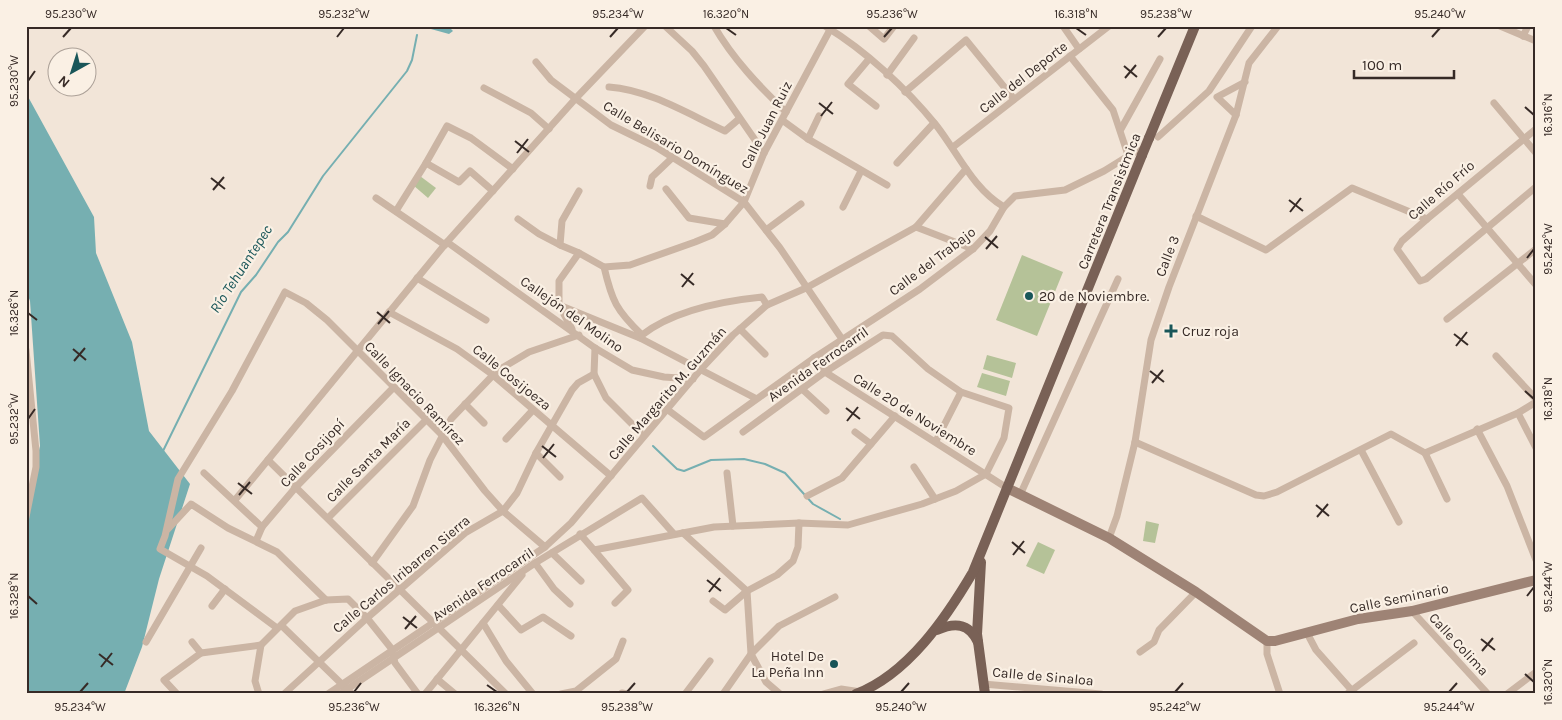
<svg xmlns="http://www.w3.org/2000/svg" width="1562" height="720" font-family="Karla,sans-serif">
<rect width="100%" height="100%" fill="#f2e5d8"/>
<g fill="#b5c298">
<polygon points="420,176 436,188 428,198 413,185"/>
<polygon points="1022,255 1063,272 1037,336 996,320"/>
<polygon points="987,355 1016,363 1012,378 983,369"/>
<polygon points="982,373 1010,381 1006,396 977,387"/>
<polygon points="1146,521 1159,524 1155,543 1143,541"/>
<polygon points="1038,542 1055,550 1044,574 1026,566"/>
</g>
<g fill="#76afb1">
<polygon points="420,26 448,26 453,31 449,34"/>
<polygon points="26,93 94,217 96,253 132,342 149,431 190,484 159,579 142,647 124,694 26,694 26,507 40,446 30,301 26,290"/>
</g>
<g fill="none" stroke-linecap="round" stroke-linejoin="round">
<g stroke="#76afb1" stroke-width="2">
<polyline points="653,446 677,469 684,471 711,460 744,459 765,464 785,473 813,504 840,519"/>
<polyline points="163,451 241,292 256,275 278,242 288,232 323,176 407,71 412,60 417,35"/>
</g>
<g stroke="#cbb5a4" stroke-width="7">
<polyline points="665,26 692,51 704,66 764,153"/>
<path d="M714,26C733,59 759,86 786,112"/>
<path d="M825,26C866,51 906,88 936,125C958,153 973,189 1004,207"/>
<polyline points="869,26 884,39 894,26"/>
<polyline points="1063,26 1079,49"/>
<polyline points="1500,26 1536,41"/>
<polyline points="1523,36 1528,26"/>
<polyline points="1070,56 1113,110 1128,155"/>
<polyline points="869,59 848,84 876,106"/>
<polyline points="536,62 551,80 611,125 656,147 744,202 780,248 842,339"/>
<polyline points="887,75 914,38"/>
<path d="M609,87C650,90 688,114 725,131L739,119"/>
<polyline points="484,88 531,113 549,129"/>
<polyline points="905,92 966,40 1014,99"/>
<polyline points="1494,103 1536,153"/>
<polyline points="1236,115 1217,97 1245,82"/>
<polyline points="782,120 808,139 887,185"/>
<polyline points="1121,129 1160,59"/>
<polyline points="1536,129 1427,219 1402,241 1397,249 1420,281 1426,279 1536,187"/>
<polyline points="1158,137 1209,91 1252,26"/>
<polyline points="808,139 819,116"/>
<polyline points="953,147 1109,26"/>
<polyline points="426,163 447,126 471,138 513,169"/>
<polyline points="897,163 934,123"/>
<polyline points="650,186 652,177 672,158"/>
<polyline points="666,189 689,218 725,224"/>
<polyline points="579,191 562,221 560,245 579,253"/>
<polyline points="1458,194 1536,285"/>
<polyline points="376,198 445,245"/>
<polyline points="843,207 861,171"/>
<polyline points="396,211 426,163 459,182 470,171 493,191"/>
<polyline points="1196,216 1266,250 1352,188 1427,219"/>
<polyline points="518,219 539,234 560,245"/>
<polyline points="916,227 973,249"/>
<polyline points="766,230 801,204"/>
<polyline points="447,242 595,348 632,370 664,377 693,379"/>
<path d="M604,267C612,301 616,310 642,335L640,338L755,398"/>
<polyline points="417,278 486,320"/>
<polyline points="559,305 559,281 579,253 604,267 630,265 695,242 712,235 725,224 744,202 764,153 832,26"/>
<polyline points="389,312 457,349 493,375 611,476"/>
<polyline points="1447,319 1536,249"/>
<polyline points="572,329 559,305 640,338"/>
<polyline points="740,329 765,354"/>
<path d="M642,335C674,310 723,301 762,297L767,305"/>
<polyline points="595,348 594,374 606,398 640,432"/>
<polyline points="26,350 36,451 36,467 26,517"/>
<polyline points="1496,356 1536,399"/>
<polyline points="814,358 825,372 1007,488"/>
<polyline points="802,389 826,411"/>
<polyline points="465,404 484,423"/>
<polyline points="668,410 704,437 814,358 920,289 973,249 990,231 1004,207 1015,196 1065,190 1104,171 1138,150"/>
<polyline points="1518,413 1536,448"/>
<polyline points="1477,429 1507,486 1536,560"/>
<polyline points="855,432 871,444"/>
<polyline points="506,439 533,410"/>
<polyline points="936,441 961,392"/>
<polyline points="1135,442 1256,495 1264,496 1277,492 1391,434 1425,453 1518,413 1536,402"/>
<polyline points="1361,450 1399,522"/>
<polyline points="536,453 560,477"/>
<polyline points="1425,453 1447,499"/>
<polyline points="268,460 506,694"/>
<polyline points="914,467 935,499"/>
<polyline points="204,473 262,527"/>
<polyline points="727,473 733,526"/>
<polyline points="1020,495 1118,279"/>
<polyline points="807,496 842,478 895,416"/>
<polyline points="235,500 447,242 577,97 645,26"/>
<polyline points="328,518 426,420"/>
<polyline points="168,529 191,504 228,528 277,552 326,600"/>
<polyline points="683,533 747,591 751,654 766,682 780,694"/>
<polyline points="580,534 594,550 714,527 799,523 848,525 922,504 956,491 986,474 1004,438 1009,408 961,392 928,369 892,336 883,335 825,372 743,432"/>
<polyline points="1109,538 1117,516 1135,442 1151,340 1169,287 1236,115 1249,63 1278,26"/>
<polyline points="256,541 262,527 296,487 394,387"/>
<polyline points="594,550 628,590 615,603"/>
<polyline points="552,553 581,581"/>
<polyline points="372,563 413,506 430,460 451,419 497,371 529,352 579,335"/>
<polyline points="535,563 554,589 570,604"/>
<polyline points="713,601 725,610 747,591 777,575 793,561 798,547 799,523"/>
<polyline points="498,605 521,630 543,617 571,636"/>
<polyline points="212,606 225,589"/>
<polyline points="1412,611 1488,694"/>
<polyline points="483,623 506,661 533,694"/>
<polyline points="282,626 352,694"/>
<polyline points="277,628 207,576 160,549 165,536 178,479 232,391 285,292 306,303 327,320 442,435 485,491 503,511 545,547"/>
<polyline points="1307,633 1316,650 1355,694"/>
<polyline points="1267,641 1267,654 1280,694"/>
<polyline points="146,642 201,548"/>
<polyline points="192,642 201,653"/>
<polyline points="1140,652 1154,642 1159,630 1196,592"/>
<polyline points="437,679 455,694"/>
<polyline points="983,684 1101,694"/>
<polyline points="622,693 627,694"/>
<polyline points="177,694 164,680 201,653 261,645 295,611 326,600 348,599 367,618 391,648 395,663 418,694"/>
<polyline points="259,694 255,681 261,645"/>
<polyline points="284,694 367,618 465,533 503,511 517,493 536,453 572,390 578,383 594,374"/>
<polyline points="328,694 545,547 571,523 701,369 733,335 767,305 806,288 916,227 966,169"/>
<polyline points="340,694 535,563 642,498 674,534"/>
<polyline points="425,694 522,575"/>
<polyline points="561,694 576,691 616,659 623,641"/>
<polyline points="685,694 710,661"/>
<polyline points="723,694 751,654 779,626 835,597"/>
<polyline points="823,694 841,689 861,692"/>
<polyline points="1347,694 1414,643"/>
<polyline points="1507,694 1536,672"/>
</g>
<polyline stroke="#9e8375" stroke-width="10" points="1007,488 1109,538 1196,592 1267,641 1275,641 1358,619 1412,611 1536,580"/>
<g stroke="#796156" stroke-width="10">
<polyline points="1149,138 1195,26"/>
<polyline points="981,562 977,634 985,694"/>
<path d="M937,630C955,622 969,623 978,642"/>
<path d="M856,694C908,674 946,618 973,572L1142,155"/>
</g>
<polyline stroke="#796156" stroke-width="10" points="1142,155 1149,138"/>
</g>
<path fill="none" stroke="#362a26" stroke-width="2" d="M726,28L736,35M1076,28L1086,35M63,37L71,28M337,37L344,28M610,37L618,28M884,37L892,28M1158,37L1166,28M1432,37L1440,28M1124,66L1137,77M1125,78L1136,65M28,81L35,71M819,103L833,114M1525,107L1534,115M821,116L832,102M515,141L529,152M517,153L528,139M211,178L225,189M213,190L224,177M1289,200L1303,211M1290,212L1301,198M985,237L998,248M986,249L997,236M1527,258L1534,249M681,274L694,285M682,287L693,273M377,312L390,323M28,313L37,320M378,324L389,311M1454,334L1468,345M1456,346L1467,332M73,349L86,360M74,361L85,348M1150,371L1164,382M1152,383L1163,370M1525,391L1534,399M846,408L860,419M28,419L35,409M847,421L858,407M542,446L556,457M543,458L554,444M238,483L252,494M239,495L250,482M1316,505L1329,516M1317,517L1328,504M1012,542L1025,553M1013,555L1024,541M707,580L721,591M709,592L720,578M28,596L37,604M1527,596L1534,587M403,617L417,628M405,629L416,616M1481,639L1495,650M1482,651L1493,638M99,654L113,665M101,667L112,653M1525,674L1534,682M487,685L497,692M80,692L88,683M354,692L361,683M627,692L635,683M901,692L909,683M1175,692L1183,683M1449,692L1457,683"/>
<g fill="#195659" stroke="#faf0e4" stroke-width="2">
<circle cx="1029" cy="296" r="5"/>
<path d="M1168.5 323.5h5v5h5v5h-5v5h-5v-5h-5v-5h5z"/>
<circle cx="834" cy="664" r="5"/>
</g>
<g text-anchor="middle" stroke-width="4.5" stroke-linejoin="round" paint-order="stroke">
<g font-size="14" fill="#362a26" stroke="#faf0e4">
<text transform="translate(1023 77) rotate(-38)" y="5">Calle del Deporte</text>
<text transform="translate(766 125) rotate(-63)" y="5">Calle Juan Ruiz</text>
<text transform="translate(676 147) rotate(31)" y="5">Calle Belisario Domínguez</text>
<text transform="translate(1441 190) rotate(-41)" y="5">Calle Río Frío</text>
<text transform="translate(1109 201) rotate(-68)" y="5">Carretera Transistmica</text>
<text transform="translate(1167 256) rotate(-69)" y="5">Calle 3</text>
<text transform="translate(932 261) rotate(-37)" y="5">Calle del Trabajo</text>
<text transform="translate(572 314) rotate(35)" y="5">Callejón del Molino</text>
<text transform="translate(818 364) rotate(-35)" y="5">Avenida Ferrocarril</text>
<text transform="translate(512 377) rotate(39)" y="5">Calle Cosijoeza</text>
<text transform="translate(415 393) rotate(46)" y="5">Calle Ignacio Ramírez</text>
<text transform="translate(667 393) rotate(-49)" y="5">Calle Margarito M. Guzmán</text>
<text transform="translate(915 414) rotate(32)" y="5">Calle 20 de Noviembre</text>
<text transform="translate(312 453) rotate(-47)" y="5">Calle Cosijopí</text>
<text transform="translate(368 460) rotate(-45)" y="5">Calle Santa María</text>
<text transform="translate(401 574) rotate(-40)" y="5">Calle Carlos Iribarren Sierra</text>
<text transform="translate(483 584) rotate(-34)" y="5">Avenida Ferrocarril</text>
<text transform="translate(1399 598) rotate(-12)" y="5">Calle Seminario</text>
<text transform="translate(1459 644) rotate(47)" y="5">Calle Colima</text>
<text transform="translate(1043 676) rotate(5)" y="5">Calle de Sinaloa</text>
</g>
<g font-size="14" fill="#362a26" stroke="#faf0e4" text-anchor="start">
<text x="1039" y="301">20 de Noviembre.</text>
<text x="1182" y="336">Cruz roja</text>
<text x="824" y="661" text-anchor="end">Hotel De<tspan x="824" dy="16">La Peña Inn</tspan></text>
</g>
<g font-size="15" font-style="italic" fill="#195659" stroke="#faf0e4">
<text transform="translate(241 269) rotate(-57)" y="5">Río Tehuantepec</text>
</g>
</g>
<rect width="1562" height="720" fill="none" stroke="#faf0e4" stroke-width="55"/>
<g transform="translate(72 72) rotate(219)"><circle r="24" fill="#faf0e4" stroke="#aca198"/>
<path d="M0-4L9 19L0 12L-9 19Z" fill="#195659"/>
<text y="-8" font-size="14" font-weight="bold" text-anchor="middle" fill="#362a26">N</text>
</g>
<path d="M1354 70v8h100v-8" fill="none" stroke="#362a26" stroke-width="2.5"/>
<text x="1362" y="70" font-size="15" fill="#362a26" stroke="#faf0e4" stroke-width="4" paint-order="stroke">100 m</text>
<rect x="28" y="28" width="1506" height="664" fill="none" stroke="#362a26" stroke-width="2"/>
<g font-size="12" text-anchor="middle" fill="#362a26">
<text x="71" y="18">95.230°W</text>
<text x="344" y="18">95.232°W</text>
<text x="618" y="18">95.234°W</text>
<text x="726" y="18">16.320°N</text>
<text x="892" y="18">95.236°W</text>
<text x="1076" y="18">16.318°N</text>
<text x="1166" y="18">95.238°W</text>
<text x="1440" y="18">95.240°W</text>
<text transform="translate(14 81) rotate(-90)" y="4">95.230°W</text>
<text transform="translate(1548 115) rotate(-90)" y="4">16.316°N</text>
<text transform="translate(1548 249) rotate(-90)" y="4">95.242°W</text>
<text transform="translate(14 313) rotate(-90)" y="4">16.326°N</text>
<text transform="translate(1548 399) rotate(-90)" y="4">16.318°N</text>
<text transform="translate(14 419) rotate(-90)" y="4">95.232°W</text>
<text transform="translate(1548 587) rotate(-90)" y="4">95.244°W</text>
<text transform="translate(14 596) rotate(-90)" y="4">16.328°N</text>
<text transform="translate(1548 682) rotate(-90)" y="4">16.320°N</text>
<text x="80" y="711">95.234°W</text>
<text x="354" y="711">95.236°W</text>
<text x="497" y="711">16.326°N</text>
<text x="627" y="711">95.238°W</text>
<text x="901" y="711">95.240°W</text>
<text x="1175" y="711">95.242°W</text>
<text x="1449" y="711">95.244°W</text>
</g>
</svg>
